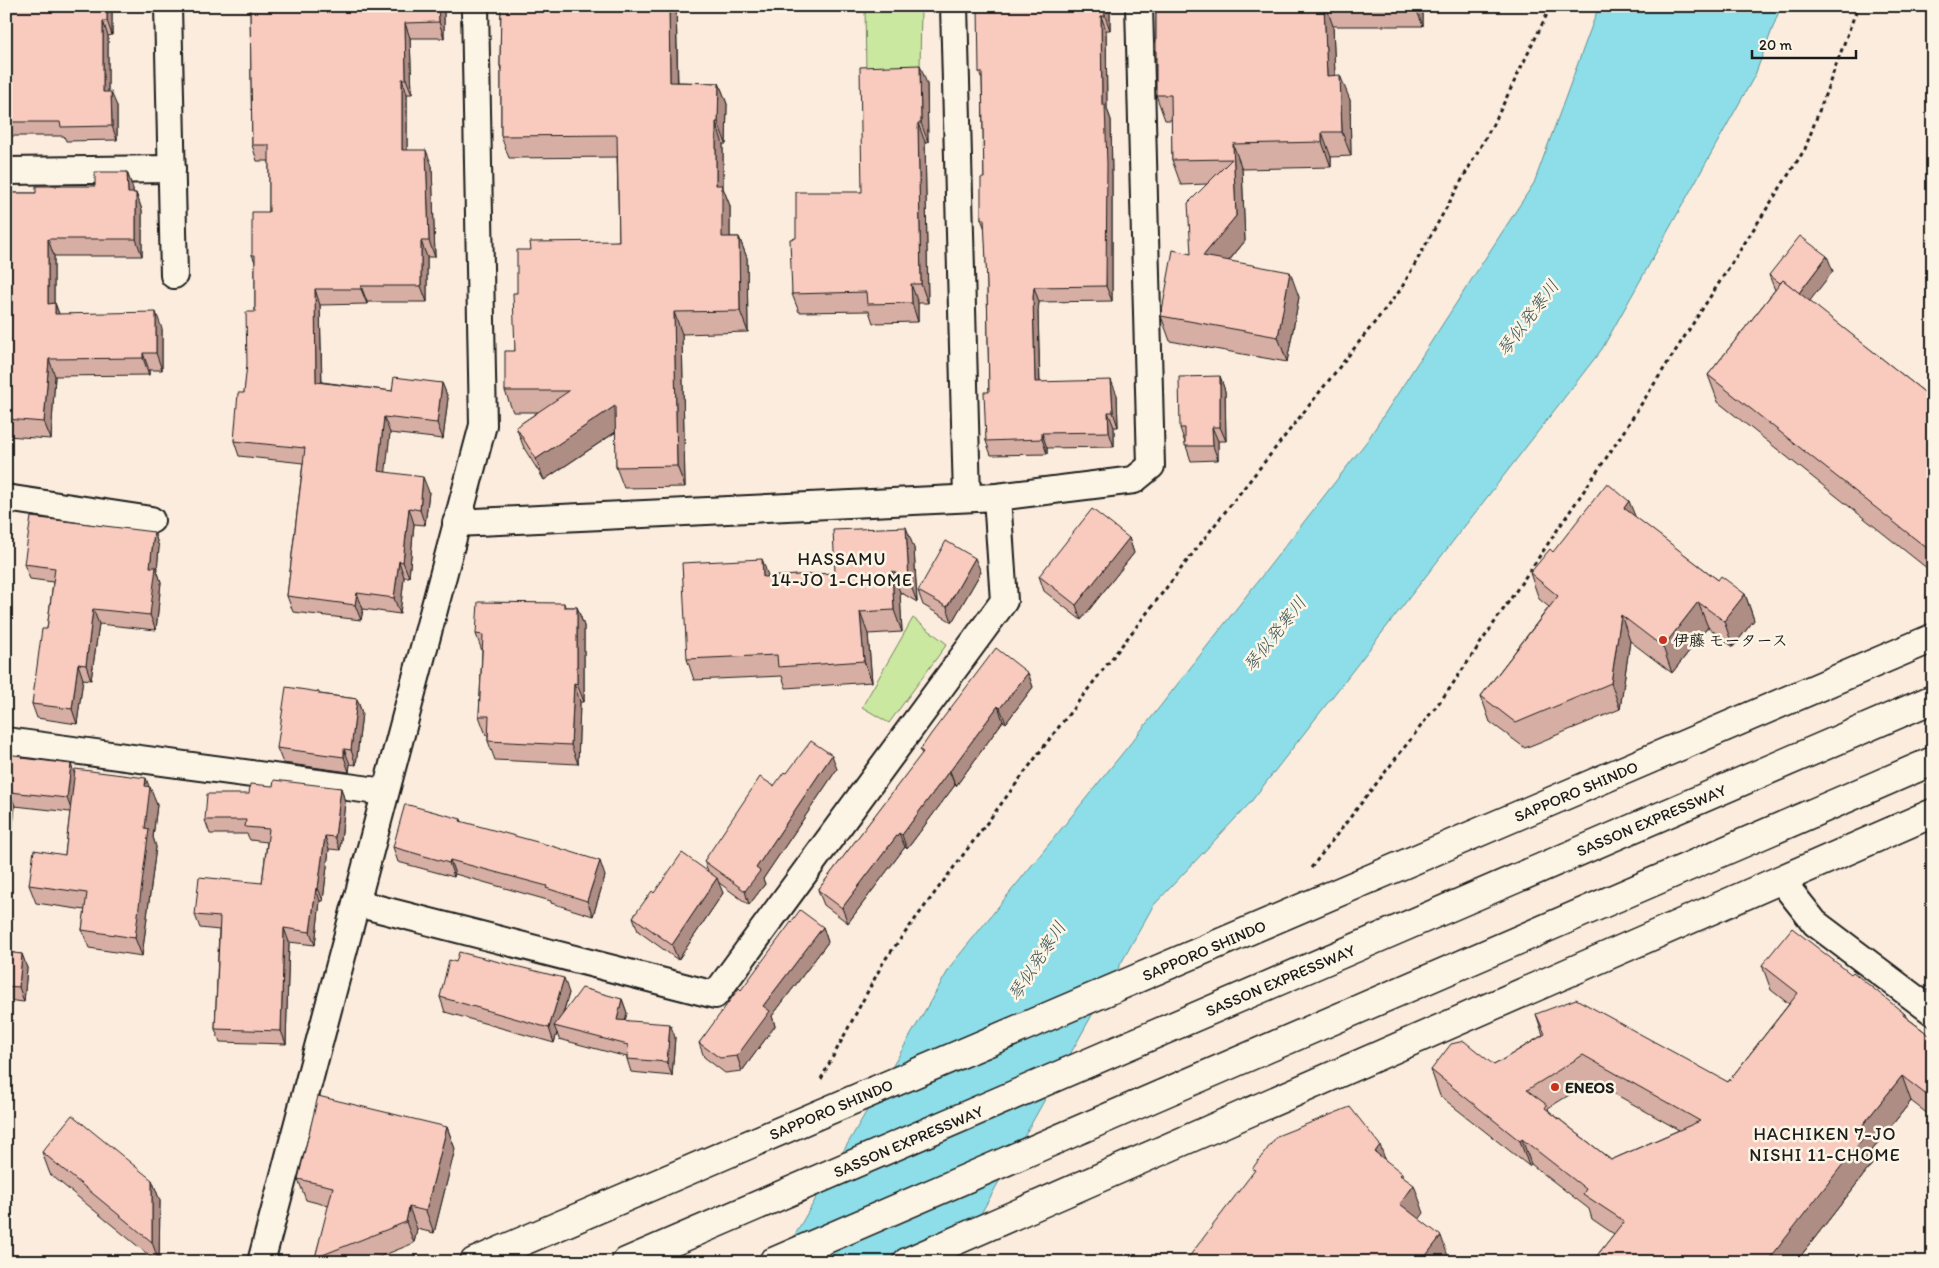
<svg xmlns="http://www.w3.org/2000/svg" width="1939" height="1268" font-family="Itim,'Klee One',sans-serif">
<rect width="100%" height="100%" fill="#fbecdd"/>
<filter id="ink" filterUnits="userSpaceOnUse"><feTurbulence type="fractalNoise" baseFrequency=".02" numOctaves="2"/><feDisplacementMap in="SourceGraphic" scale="10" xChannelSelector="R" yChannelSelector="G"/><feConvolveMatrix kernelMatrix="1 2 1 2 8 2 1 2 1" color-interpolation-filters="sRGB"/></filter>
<g filter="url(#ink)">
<g fill="#cae8a0" stroke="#73825e">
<polygon points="865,6 921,6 920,71 866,72"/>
<polygon points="913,618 947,644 889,723 862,707"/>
</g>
<polygon fill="#8ddee8" stroke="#609096" points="1599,6 1781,6 1755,75 1602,349 1250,803 1153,906 954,1262 779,1262 952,964 1155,713 1367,441 1534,183"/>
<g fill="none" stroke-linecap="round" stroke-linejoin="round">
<g stroke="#1c1c1c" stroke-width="30">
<g id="street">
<polyline points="168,6 174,275"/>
<polyline points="954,6 967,498"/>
<polyline points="6,171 172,169"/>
<polyline points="6,498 151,520"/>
<polyline points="456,523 997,497 1134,480 1151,466 1139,6"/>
<polyline points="6,741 385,792"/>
<polyline points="1781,880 1815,923 1933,1012"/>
<polyline points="356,903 715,995 1004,601 997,497"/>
<polyline points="261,1262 483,425 475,6"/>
</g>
</g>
<g stroke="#1c1c1c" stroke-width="31">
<g id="highway">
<polyline points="474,1262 1933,638"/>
<polyline points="626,1262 1933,699"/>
<polyline points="773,1262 1933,761"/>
<polyline points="907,1262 1933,813"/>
</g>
</g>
<g stroke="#1c1c1c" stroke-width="3" stroke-dasharray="4 4" stroke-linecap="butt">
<polyline points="1311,868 1448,691 1615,445 1805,149 1858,6"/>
<polyline points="821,1079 884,961 1048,741 1221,517 1401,289 1497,117 1551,6"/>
</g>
<use href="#street" stroke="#fcf5e5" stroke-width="26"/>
<use href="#highway" stroke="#fcf5e5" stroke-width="28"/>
</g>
<g fill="#d6aea3" stroke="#1c1c1c" fill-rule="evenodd">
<polygon points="6,6 112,6 112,35 108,36 108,92 117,106 117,140 66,141 64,136 6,136"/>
<polygon points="250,6 313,6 313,8 379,8 379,6 444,6 444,38 410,38 412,94 407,94 407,150 432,166 435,257 427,257 427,302 367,302 367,304 320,305 322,382 392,391 442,383 448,398 443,439 390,433 385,472 429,492 425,525 414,524 409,577 404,577 400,614 363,609 361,620 293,612 287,596 303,463 239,456 234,441 244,393 255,312 255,262 252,255 269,212 269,161 257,161 252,145"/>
<polygon points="501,6 676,6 678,82 719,83 727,104 726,144 723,144 723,188 730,206 730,237 739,237 747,258 748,332 682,334 685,487 624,488 616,467 616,432 544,480 524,448 516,427 538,412 513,412 505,391 515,351 517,293 531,250 619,241 617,157 509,158 501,136 501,71 500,66"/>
<polygon points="1110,6 1110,30 1106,30 1107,109 1111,120 1112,178 1112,301 1039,302 1038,311 1040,382 1117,395 1118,427 1114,427 1114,447 1047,448 1047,454 991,455 986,441 989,392 987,283 985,229 981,219 984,178 982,79 979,72"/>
<polygon points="1156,6 1423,6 1423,26 1333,26 1335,76 1350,100 1351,156 1331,157 1331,167 1242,169 1245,241 1229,261 1299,297 1287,362 1170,341 1161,316 1191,254 1207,184 1181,185 1172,160 1172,120 1165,120 1156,95"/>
<polygon points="927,84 928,142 925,142 928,303 918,303 918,322 873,323 869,311 799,312 792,294 796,238 862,192"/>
<polygon points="127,172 133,189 133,193 136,193 142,210 142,256 54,256 54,303 55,303 59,314 162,329 162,370 149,370 149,375 55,376 51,439 6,436 6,193 36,193 95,186"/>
<polygon points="1833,271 1809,301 1933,399 1933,573 1718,402 1708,375 1775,290 1769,275"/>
<polygon points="1220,376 1225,391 1226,441 1218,441 1218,460 1191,461 1180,428"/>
<polygon points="1635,517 1718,580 1745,594 1754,620 1733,647 1708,627 1672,673 1630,641 1620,709 1525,748 1490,722 1481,696 1549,607 1539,599 1530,573 1553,552"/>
<polygon points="154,532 159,547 157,570 161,582 156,630 99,624 91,680 83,679 77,724 37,718 32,704 47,629 53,582 30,579 24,564"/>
<polygon points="1129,538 1134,553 1081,620 1044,591 1039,576"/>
<polygon points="914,548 917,602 900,592 902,632 868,634 872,682 786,688 782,676 694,680 687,659 762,559 768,577 835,573"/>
<polygon points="981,572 952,622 923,605 918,591"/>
<polygon points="564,603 565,607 577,607 584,626 584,702 580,702 578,764 495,760 488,741 488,735 486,735 479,716 482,651 476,634"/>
<polygon points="1028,673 1033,687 1006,723 1003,721 956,786 955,785 907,849 905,847 848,923 824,905 818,890 922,754 920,750"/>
<polygon points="320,694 357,699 362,713 356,765 350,764 349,772 283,763 277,748"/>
<polygon points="6,754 75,774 149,787 157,805 153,837 156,847 142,956 89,948 82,930 85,910 36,903 29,885 65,855 70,812 15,806 10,855 6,855"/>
<polygon points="837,769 763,879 765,884 749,905 718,882 723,893 678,960 638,931 633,917 654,893 708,871 704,861 787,773"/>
<polygon points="273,786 341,788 345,802 340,850 329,849 323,901 320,901 315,945 289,942 286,1044 220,1042 215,1029 219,930 200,928 195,915 262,883 267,842 250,840 247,834 210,834 205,820 249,794"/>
<polygon points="461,819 462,822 605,876 593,916 551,903 551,901 455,874 454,877 398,862 393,847"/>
<polygon points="823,927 828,942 772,1016 775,1026 742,1071 725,1073 704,1057 699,1043 741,990"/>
<polygon points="6,952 22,954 27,968 24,1002 6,1000"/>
<polygon points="456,962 569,993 563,1014 622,999 627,1013 625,1020 675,1037 672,1076 631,1072 627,1059 627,1057 559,1039 557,1033 554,1043 445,1012 440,997"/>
<path d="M1762,965L1851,974L1905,1014L1906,1017L1933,1038V1118L1911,1101L1870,1153L1873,1163L1796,1262H1592L1614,1234L1592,1219L1589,1209L1531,1164L1529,1166L1440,1096L1431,1070L1494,1065L1543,1035L1536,1014L1728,1082L1789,1004L1771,990ZM1592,1081L1679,1130L1611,1160L1549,1111L1548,1108Z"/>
<polygon points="447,1127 455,1149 434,1233 417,1229 414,1243 367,1262 317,1262 315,1258 329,1206 306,1200 298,1179"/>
<polygon points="42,1152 152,1180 160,1201 159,1262 157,1262 50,1174"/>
</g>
<g fill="#ae8d85" stroke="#1c1c1c">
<polygon points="107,6 112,6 112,35 107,21"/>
<polygon points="438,6 444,6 444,38 439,22"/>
<polygon points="669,6 676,6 678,104 670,82"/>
<polygon points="1104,6 1110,6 1110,30 1105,16"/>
<polygon points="1324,6 1326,6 1333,26 1336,101 1327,76"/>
<polygon points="1415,6 1423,6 1423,26"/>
<polygon points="1101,16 1106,30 1107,109 1111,120 1112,178 1112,301 1106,286 1102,105"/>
<polygon points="103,21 108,36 108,106 103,92"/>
<polygon points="405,23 410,38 412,94 406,79"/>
<polygon points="920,65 927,84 928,142 921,123"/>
<polygon points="1340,75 1350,100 1351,156 1342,132"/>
<polygon points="402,79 407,94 407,166 402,150"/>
<polygon points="719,83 727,104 726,144 718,122"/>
<polygon points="111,92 117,106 117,140 112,126"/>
<polygon points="716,122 723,144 723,188 730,206 730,258 722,237 716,185"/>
<polygon points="918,123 925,142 928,303 921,284"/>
<polygon points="1322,132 1331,157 1331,167 1322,142"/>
<polygon points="1233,144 1242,169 1245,241 1212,281 1203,256 1236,216"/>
<polygon points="426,150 432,166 435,257 429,241"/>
<polygon points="127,172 133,189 134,210 128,193"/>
<polygon points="136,193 142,210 142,256 136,239"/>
<polygon points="739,237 747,258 748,332 740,311"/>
<polygon points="48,239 54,256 54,320 48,304"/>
<polygon points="421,241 427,257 427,302 421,286"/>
<polygon points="1827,256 1833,271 1802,311 1797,296"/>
<polygon points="1290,272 1299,297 1287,362 1278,337"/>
<polygon points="911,284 918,303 918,322 912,303"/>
<polygon points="361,286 367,302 367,304 361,289"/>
<polygon points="1034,287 1039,302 1038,311 1040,397 1035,382 1033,297"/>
<polygon points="315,289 320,305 322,397 316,382"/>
<polygon points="55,303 61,320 55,314"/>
<polygon points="156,312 162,329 162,370 156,353"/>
<polygon points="674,312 682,334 685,487 677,466"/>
<polygon points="143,353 149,370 149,375 143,358"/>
<polygon points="49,359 55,376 51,439 44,422"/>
<polygon points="1220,376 1225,391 1226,441 1220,427"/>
<polygon points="1111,380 1117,395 1118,427 1113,412"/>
<polygon points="442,383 448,398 443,439 437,423"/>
<polygon points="615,406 623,427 544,480 536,459"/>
<polygon points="1108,412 1114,427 1114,447 1109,432"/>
<polygon points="384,417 390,433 384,487 378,471"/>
<polygon points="1212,427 1218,441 1218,460 1213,446"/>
<polygon points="1042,433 1047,448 1047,454 1042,439"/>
<polygon points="423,477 429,492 425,525 420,510"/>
<polygon points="1629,501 1639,526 1624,508"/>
<polygon points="409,508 414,524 409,577 403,562"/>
<polygon points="906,527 914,548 917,602 909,581"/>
<polygon points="154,532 159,547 157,570 161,582 156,630 150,615 150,567"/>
<polygon points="1129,538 1134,553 1081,620 1076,605"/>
<polygon points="1933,543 1933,563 1928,549"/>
<polygon points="975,558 981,572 952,622 947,607"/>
<polygon points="762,559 770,581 763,577"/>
<polygon points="399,561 404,577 400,614 394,598"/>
<polygon points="892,571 900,592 902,632 894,610"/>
<polygon points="357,593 363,609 361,620 355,605"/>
<polygon points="1745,594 1754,620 1733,647 1724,621"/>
<polygon points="1698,602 1708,627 1672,673 1663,647"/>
<polygon points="577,607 584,626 584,702 577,684"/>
<polygon points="93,609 99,624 91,680 86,665"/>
<polygon points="860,612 868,634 872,682 864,661"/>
<polygon points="1621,615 1630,641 1620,709 1611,683"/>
<polygon points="78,664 83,679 77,724 72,709"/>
<polygon points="1028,673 1033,687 1006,723 1000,708"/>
<polygon points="574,683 580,702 578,764 571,745"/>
<polygon points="357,699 362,713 356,765 351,750"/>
<polygon points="998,706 1003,721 956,786 950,771"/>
<polygon points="344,749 350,764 349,772 344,757"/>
<polygon points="832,755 837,769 763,879 765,884 749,905 745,891 756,868"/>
<polygon points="71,764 76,778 72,812 67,798"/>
<polygon points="949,771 955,785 907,849 902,835"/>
<polygon points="146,778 150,789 150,787 157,805 153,837 156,847 142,956 135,938 145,828 145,786"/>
<polygon points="341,788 345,802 340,850 335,837"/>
<polygon points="10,792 15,806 10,855 6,845 6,827"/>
<polygon points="899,833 905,847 848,923 842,908"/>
<polygon points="325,836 329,849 323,901 318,888"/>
<polygon points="450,860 455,874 454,877 449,863"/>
<polygon points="600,861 605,876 593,916 587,901"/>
<polygon points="717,878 723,893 678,960 672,945"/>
<polygon points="316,888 320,901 315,945 310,932"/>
<polygon points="823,927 828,942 772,1016 775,1026 742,1071 737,1056 763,1006"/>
<polygon points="284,928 289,942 286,1044 281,1031"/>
<polygon points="22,954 27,968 24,1002 19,987"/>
<polygon points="564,978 569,993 559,1027 554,1026 557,1033 554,1043 549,1028"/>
<polygon points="622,999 627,1013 622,1033 617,1020"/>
<polygon points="670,1024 675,1037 672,1076 667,1062"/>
<polygon points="1902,1076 1911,1101 1870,1153 1873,1163 1796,1262 1767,1262 1857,1132"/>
<polygon points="447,1127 455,1149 434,1233 426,1211"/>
<polygon points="1522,1139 1531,1164 1529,1166 1520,1141"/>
<polygon points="1380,1145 1390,1173 1375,1152"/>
<polygon points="1402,1173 1409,1192 1414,1185 1424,1213 1410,1232 1400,1204 1400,1175"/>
<polygon points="152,1180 160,1201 159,1262 152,1242"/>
<polygon points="409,1207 417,1229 414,1243 406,1222"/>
<polygon points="1441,1236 1450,1262 1421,1262"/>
</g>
<g fill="#f9cabe" stroke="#1c1c1c" fill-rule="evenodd">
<polygon points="6,6 107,6 107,21 103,21 103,92 111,92 112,126 61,127 60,122 6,122"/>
<polygon points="250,6 308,6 308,8 379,8 379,6 438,6 439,22 405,23 406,79 402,79 402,150 426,150 429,241 421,241 421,286 361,286 361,289 315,289 316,382 392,391 394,377 442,383 437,423 384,417 378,471 423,477 420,510 409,508 403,562 399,561 394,598 357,593 355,605 287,596 305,448 234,441 238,393 244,393 247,364 246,312 255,312 255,255 252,255 252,212 269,212 269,145 252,145"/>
<polygon points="501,6 669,6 670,82 719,83 718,122 716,122 716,185 722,185 722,237 739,237 740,311 674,312 677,466 616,467 615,406 536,459 516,427 569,391 505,391 505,351 515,351 513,293 517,293 517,250 531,250 530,242 619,241 617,135 501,136 501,66 500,66"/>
<polygon points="978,6 1104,6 1105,16 1101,16 1102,105 1105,105 1107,164 1106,286 1034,287 1033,297 1035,382 1111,380 1113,412 1108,412 1109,432 1042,433 1042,439 986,441 984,392 989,392 987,283 984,219 981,219 981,178 984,178 982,72 979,72"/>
<polygon points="1156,6 1324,6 1327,76 1340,75 1342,132 1322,132 1322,142 1233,144 1236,216 1203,256 1290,272 1278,337 1161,316 1173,250 1191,254 1188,203 1232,159 1172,160 1171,95 1156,95"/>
<polygon points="920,65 921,123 918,123 921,284 911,284 912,303 867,304 866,292 792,294 790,239 796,238 796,192 862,192 860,67"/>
<polygon points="95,172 127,172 128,193 136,193 136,239 48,239 48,304 55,303 55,314 156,312 156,353 143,353 143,358 49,359 44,422 6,419 6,193 36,193 36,186 95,186"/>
<polygon points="1800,236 1827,256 1799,293 1783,280 1780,283 1769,275"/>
<polygon points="1783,280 1933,399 1933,543 1928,549 1708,375"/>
<polygon points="1220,376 1220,427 1212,427 1213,446 1185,446 1185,428 1180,428 1179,377"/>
<polygon points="1607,483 1629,501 1624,508 1718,580 1721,576 1745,594 1724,621 1698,602 1663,647 1621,615 1611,683 1516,723 1481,696 1558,596 1530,573 1550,549 1553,552"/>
<polygon points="1092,509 1129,538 1076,605 1039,576"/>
<polygon points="31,517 154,532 150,567 156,567 150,615 93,609 86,665 78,664 72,709 32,704 42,629 47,629 55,568 24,564"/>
<polygon points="906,527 909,581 892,571 894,610 860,612 864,661 778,667 777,655 687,659 682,563 762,559 763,577 835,573 833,530"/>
<polygon points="946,541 975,558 947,607 918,591"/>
<polygon points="478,602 564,603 564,607 577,607 577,684 574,683 571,745 488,741 489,716 479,716 483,635 476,634"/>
<polygon points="996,648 1028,673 1000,708 998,706 950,771 949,771 902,835 899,833 842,908 818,890 923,752 920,750 931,734"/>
<polygon points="286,687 319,692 319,694 357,699 351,750 344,749 344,757 277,748"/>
<polygon points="811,741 832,755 756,868 760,871 745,891 704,861 760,777 774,786 784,772 787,773"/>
<polygon points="6,754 22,756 22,758 71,764 67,798 10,792 6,827"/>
<polygon points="75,769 146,778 145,786 150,787 145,828 149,829 135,938 82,930 87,893 29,885 34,850 65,855"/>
<polygon points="274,780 341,788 335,837 325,836 318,888 316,888 310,932 284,928 281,1031 215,1029 220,917 195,915 199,877 262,883 269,829 245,827 246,820 205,820 207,794 249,794 250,784 273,786"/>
<polygon points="405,804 461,819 460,821 552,846 600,861 587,901 546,888 547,886 450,860 449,863 393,847"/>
<polygon points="682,853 717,878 672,945 633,917 652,891 654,893"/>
<polygon points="800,910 823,927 763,1006 770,1011 737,1056 720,1058 699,1043 739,988 741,990"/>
<path d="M1792,928L1851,974L1853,972L1905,1014L1903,1015L1933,1038V1100L1902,1076L1857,1132L1864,1137L1767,1262H1592L1624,1221L1583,1194L1586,1189L1522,1139L1520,1141L1431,1070L1451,1044L1464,1041L1494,1065L1545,1034L1536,1014L1576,999L1728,1082L1798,993L1762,965ZM1583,1055L1700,1121L1611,1160L1545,1108L1547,1105L1527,1090Z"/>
<polygon points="6,952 22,954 19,987 6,986"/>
<polygon points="459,952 564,978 549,1028 440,997 449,960 456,962"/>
<polygon points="582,988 622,999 617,1020 670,1024 667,1062 627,1059 628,1045 554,1026"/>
<polygon points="318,1096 447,1127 426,1211 409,1207 406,1222 315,1258 333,1187 298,1179"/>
<polygon points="1350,1107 1380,1145 1375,1152 1402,1173 1400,1175 1414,1185 1400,1204 1441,1236 1421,1262 1185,1262 1255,1170 1252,1169 1277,1136"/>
<polygon points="72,1115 152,1180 152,1242 42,1152"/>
</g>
</g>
<g fill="#c8321e" stroke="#fcf5e5" stroke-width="2">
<circle cx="1663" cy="640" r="5"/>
<circle cx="1555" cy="1087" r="5"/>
</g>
<g text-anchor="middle" stroke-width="5" stroke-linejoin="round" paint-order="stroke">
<g font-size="16" font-weight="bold" fill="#1c1c1c" stroke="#fcf5e5" text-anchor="start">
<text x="1673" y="646">伊藤 モータース</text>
<text x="1565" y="1093">ENEOS</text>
</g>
<g font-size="16" fill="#1c1c1c" stroke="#fcf5e5">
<text transform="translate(1576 791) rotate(-23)" y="6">SAPPORO SHINDO</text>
<text transform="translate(1651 820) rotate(-23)" y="6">SASSON EXPRESSWAY</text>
<text transform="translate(1204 950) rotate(-23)" y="6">SAPPORO SHINDO</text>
<text transform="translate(1280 980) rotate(-23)" y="6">SASSON EXPRESSWAY</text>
<text transform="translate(831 1109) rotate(-23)" y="6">SAPPORO SHINDO</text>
<text transform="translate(908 1141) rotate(-23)" y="6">SASSON EXPRESSWAY</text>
</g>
<g font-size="18" font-style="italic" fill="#3e5659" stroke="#fcf5e5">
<text transform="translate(1528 318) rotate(-53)" y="6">琴似発寒川</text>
<text transform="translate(1275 634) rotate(-52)" y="6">琴似発寒川</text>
<text transform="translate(1037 961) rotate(-57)" y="6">琴似発寒川</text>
</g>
<g font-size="18" letter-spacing="1" fill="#1c1c1c" stroke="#fcf5e5">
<text x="842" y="565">HASSAMU<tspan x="842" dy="21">14-JO 1-CHOME</tspan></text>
<text x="1825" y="1140">HACHIKEN 7-JO<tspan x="1825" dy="21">NISHI 11-CHOME</tspan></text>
</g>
</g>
<rect width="1939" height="1268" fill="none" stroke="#fcf5e5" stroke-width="25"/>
<rect x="12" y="12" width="1914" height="1243" fill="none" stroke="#1c1c1c" stroke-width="2" filter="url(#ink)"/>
<path d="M1752 50v8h104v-8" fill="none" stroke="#1c1c1c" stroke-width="2.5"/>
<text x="1759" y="50" font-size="15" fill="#1c1c1c" stroke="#fcf5e5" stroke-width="4" paint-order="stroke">20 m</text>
</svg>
